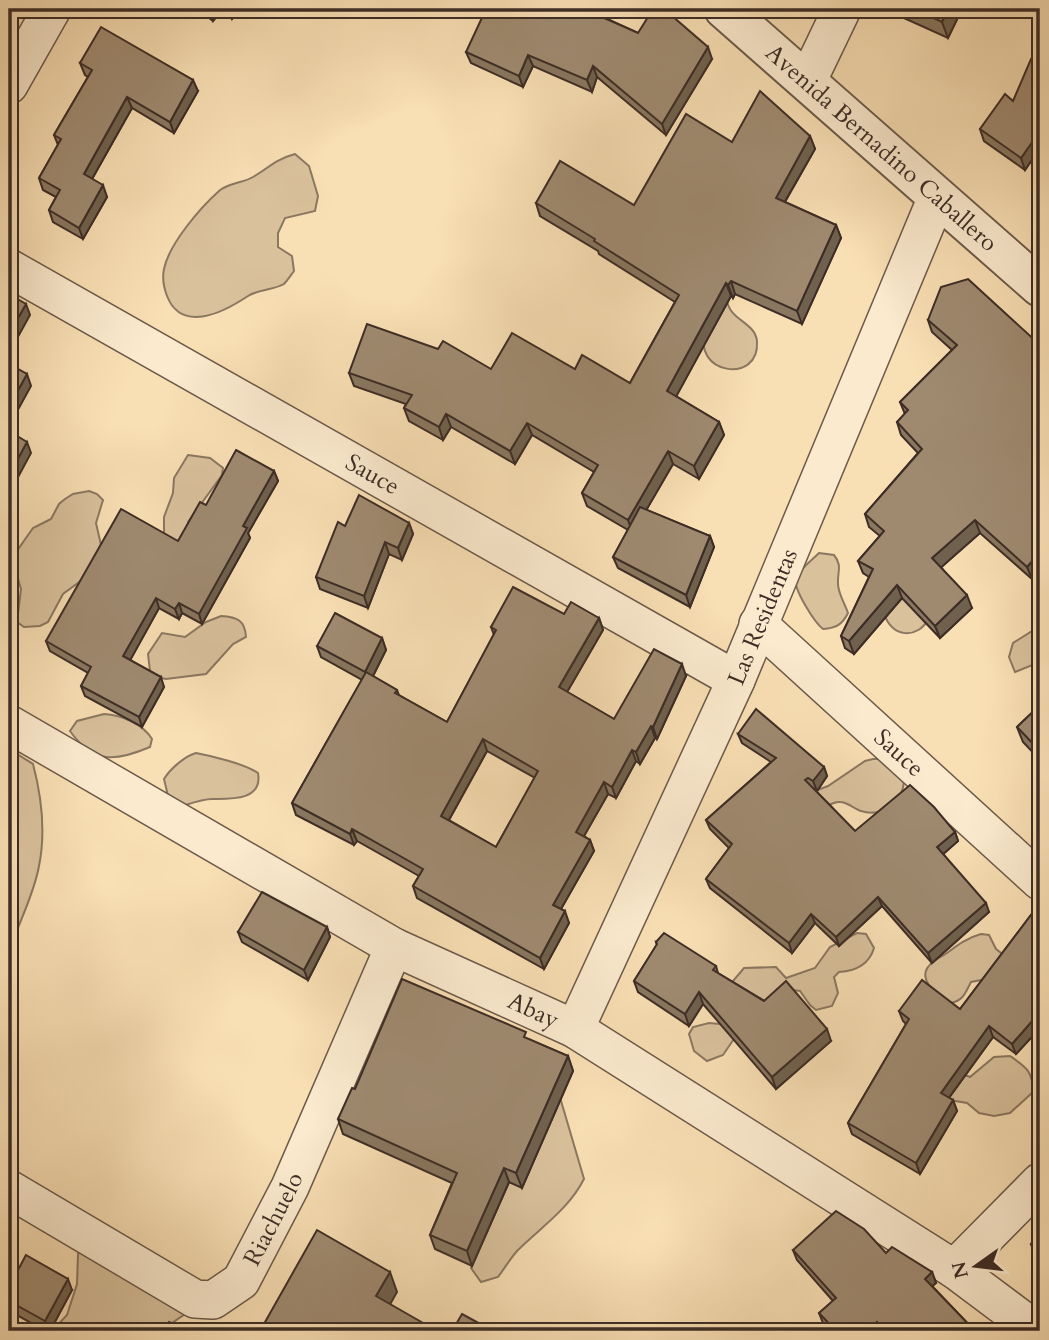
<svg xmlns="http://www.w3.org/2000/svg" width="1049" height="1340" font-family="Cardo,serif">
<rect width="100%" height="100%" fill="#f9dfb4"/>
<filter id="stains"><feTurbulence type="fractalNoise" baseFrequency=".00286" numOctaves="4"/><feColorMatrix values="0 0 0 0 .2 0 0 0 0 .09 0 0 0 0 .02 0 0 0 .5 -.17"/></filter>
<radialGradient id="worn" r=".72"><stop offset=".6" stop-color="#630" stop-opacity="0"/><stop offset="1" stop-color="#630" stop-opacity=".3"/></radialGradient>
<g fill="#d9c19c" stroke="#8b7761" stroke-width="2">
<path d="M295,154L309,166L318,196L315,211L285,218L278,233V247L292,256L294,271C291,275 287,281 284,284C274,290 259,289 248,296C224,312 182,334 167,296C164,288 162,278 164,269C169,244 200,208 219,191C228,183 243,183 253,177C270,167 274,160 295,154Z"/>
<path d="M727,300C729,320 755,322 757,341C760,386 690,373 706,331C711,320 721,310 727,300Z"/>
<polygon points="188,455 210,458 223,468 222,475 188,522 192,554 164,534 164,517 173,493 174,478"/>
<polygon points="89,491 97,494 103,500 96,523 101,545 86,577 63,594 48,622 40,626 24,627 17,622 21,589 12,558 33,528 51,519 59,504 65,499 73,494"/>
<path d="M819,553L834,555C843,566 837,572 838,584C838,593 845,604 848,613C842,625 836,628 823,629C815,623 793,589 796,579C799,569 812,560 819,553Z"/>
<path d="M898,586L929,618C918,640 891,638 884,613Z"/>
<path d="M221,616C237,617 245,620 246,637L233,644L206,674L166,679L157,677L150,671L148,654L162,633L185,637L206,622Z"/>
<polygon points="1040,626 1040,658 1035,664 1015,672 1009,657 1013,643"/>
<path d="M104,714C122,715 143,724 152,739L150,747C117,761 94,765 70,731L77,721Z"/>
<path d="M9,749L33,764C42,798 46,831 39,866C35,889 24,912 16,933L9,941Z"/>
<path d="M196,753C212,756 245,764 258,773C263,801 230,799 212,799C202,799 189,804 179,807L168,796L164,779C170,769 185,756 196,753Z"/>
<path d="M873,759H881L904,779C904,801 882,818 861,811C854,809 848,802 840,802C833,801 826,807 820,811L812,792L828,786L865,761Z"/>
<path d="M857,933L866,934L874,948C869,965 856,971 839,972L834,977L838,993L832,1006L816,1010L810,1005L800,991L793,990L738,1033L723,1055L707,1061L694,1051L689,1034L693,1027L709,1023L731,1025L735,989L733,981L744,968L776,967L786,978L815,968L830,947Z"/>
<path d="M981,934L989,935L996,949L1017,965L1002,976L971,982C965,993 964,1000 951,1003C937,996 913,977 933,962C937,958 943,956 947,953C959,944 967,938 981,934Z"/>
<path d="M1010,1056C1026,1067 1033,1071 1033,1092L1010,1113L994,1116L979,1113L967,1103L937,1098L955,1071L970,1077L994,1057Z"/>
<path d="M559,1094L584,1179C568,1210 541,1227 517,1251C510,1259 504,1269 498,1277L481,1282L471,1268L509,1182Z"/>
<polygon points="98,1230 185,1314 172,1323 167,1331 52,1331 67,1315 77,1284 78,1254"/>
</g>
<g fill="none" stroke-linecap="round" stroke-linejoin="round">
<g stroke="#6c5a4a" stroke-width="40">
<g id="minor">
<polyline points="807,82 842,9"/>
<polyline points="9,85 52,9"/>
<path id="s1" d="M9,268L736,680"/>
<path id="s2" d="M758,624L1040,881"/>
<path id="s3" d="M9,724L394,947L575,1029L954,1269L1037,1331"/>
<path id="s4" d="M575,1029L736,680L937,197"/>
<path id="s5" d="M9,1189L195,1299L213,1300L241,1281L290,1187L394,947"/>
<polyline points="954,1269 1040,1182"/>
</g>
</g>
<g stroke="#6c5a4a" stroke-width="42">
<g id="tertiary">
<path id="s6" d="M724,9L1040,287"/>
</g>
</g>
<use href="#minor" stroke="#fbeace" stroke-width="37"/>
<use href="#tertiary" stroke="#fbeace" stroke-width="38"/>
</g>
<g fill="#897760" stroke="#3d2d26" stroke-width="2" fill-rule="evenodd">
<polygon points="198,9 240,9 232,19 221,11 213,21"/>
<polygon points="884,9 962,9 948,38"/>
<polygon points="592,12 638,33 712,59 666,135 597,77 592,92 533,66 523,87 471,63 466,52"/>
<polygon points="80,63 198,91 174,133 132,108 92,179 107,197 83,239 53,222 49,210 56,197 43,190 39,178 58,145 54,135 88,77 85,75"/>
<polygon points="1040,63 1040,148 1025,170 984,141 980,129 1013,101"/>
<polygon points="810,136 815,149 785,202 836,225 841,238 833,255 802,324 735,294 733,298 731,296 676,396 719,422 724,435 699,479 673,464 646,510 710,536 714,547 690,607 618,568 613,557 628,530 587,506 582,493 594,472 532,435 515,464 451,427 443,440 409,421 404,408 406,404 354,386 349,373 491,369 575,369 630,383 675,302 599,254 598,251 540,216 536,203 634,205 732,142"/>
<polygon points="928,320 1040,345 1040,570 1032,579 980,533 941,567 972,608 940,638 902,598 854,654 845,648 841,636 869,577 863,573 858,561 880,536 869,527 865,514 918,453 901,435 897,422 905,414 900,402 952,350 932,332"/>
<polygon points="274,471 278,481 248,533 250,538 202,624 182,613 179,619 159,608 130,660 164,687 142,727 85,696 81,686 88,673 50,651 46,641 178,541 206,505"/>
<polygon points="409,523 413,534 402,560 389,554 368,608 320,589 316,577 345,526"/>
<path d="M564,614L599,618L603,630L567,692L614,719L686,676L657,739L655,738L640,764L636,761L616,798L608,794L584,836L590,840L594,851L561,909L569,923L544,969L417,898L413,886L419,876L357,841L354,845L296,815L292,803L362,680L321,657L317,646L382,638L386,650L373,676L397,690L399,695L447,722L494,635L491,627ZM487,751L535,778L496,847L449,820Z"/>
<polygon points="1040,705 1040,760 1023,742 1017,727"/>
<polygon points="738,734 824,767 827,776 817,791 813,788 855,831 955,832 958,841 943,854 989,912 932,963 882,906 839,946 815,923 792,953 710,888 706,879 729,848 710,829 706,820 771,762 742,743"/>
<polygon points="1040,903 1040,1028 1016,1054 993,1037 949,1098 953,1100 957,1111 920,1174 852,1134 848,1123 906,1024 903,1021 899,1011 960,1009"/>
<polygon points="327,927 330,937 308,980 242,942 238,932"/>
<polygon points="656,942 716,966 718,973 831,1041 776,1089 703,1004 689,1026 638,992 634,981 657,945"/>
<polygon points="528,1039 568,1056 573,1071 522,1188 509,1182 472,1266 435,1249 430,1235 452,1183 343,1134 338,1119 355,1089"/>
<polygon points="1040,1234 1040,1262 1036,1259 1031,1244"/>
<polygon points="793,1250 886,1253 932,1272 936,1283 932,1286 975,1331 830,1331 823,1323 819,1313 833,1301 797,1260"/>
<polygon points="9,1287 72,1290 50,1331 46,1331 9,1311"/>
</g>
<g fill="#6f614e" stroke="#3d2d26" stroke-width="2">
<polygon points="210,9 220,9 221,11 213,21 209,10"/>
<polygon points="228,9 240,9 232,19"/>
<polygon points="948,9 962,9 948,38 942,22"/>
<polygon points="708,47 712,59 666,135 662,124"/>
<polygon points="528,55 533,66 523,87 519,76"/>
<polygon points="593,66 597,77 592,92 587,80"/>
<polygon points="193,80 198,91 174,133 170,122"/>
<polygon points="127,97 132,108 88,186 84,174"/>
<polygon points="1040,131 1040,148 1025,170 1021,158"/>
<polygon points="810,136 815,149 780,210 776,198"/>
<polygon points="103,185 107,197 83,239 79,228"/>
<polygon points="836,225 841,238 802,324 797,311"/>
<polygon points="731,281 735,294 733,298 728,285"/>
<polygon points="726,283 731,296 672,404 667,391"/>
<polygon points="26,304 30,315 9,353 9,334"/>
<polygon points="27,374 31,386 9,426 9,407"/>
<polygon points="446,414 451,427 443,440 439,427"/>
<polygon points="719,422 724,435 699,479 694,466"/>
<polygon points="527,423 532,435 515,464 510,451"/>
<polygon points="27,442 31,453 9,494 9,475"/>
<polygon points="668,451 673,464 633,533 628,520"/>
<polygon points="274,471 278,481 248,533 250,538 202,624 199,614 243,526"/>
<polygon points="975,520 980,533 937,571 932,558"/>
<polygon points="409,523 413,534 402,560 398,548"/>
<polygon points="710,536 714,547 690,607 686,595"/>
<polygon points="385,542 389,554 368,608 364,596"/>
<polygon points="1040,552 1040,570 1032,579 1027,567"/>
<polygon points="897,585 902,598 854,654 849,641"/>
<polygon points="967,595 972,608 940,638 935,626"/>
<polygon points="156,598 159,608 127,666 123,656"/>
<polygon points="179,603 182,613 179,619 175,609"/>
<polygon points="599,618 603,630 563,699 559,687"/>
<polygon points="382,638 386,650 369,684 365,672"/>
<polygon points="682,664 686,676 657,739 653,727"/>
<polygon points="161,677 164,687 142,727 139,717"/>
<polygon points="651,726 655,738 640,764 636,752"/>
<polygon points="483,739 487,751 445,827 441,816"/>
<polygon points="632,750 636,761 616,798 612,787"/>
<polygon points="824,767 827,776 817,791 813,781"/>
<polygon points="604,782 608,794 580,843 576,832"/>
<polygon points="352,829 357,841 354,845 350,834"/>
<polygon points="955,832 958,841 941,856 937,847"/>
<polygon points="590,840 594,851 557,916 553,905"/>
<polygon points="878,897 882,906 839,946 836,937"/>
<polygon points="986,903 989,912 932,963 928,953"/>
<polygon points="565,911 569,923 544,969 540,958"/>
<polygon points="811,914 815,923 792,953 789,943"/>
<polygon points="327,927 330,937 308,980 304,970"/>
<polygon points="699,992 703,1004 689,1026 685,1014"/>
<polygon points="1040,1012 1040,1028 1016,1054 1012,1044"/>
<polygon points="989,1026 993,1037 945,1103 941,1093"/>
<polygon points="827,1029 831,1041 776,1089 772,1077"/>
<polygon points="568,1056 573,1071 522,1188 516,1173"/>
<polygon points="953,1100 957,1111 920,1174 916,1163"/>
<polygon points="504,1168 509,1182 472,1266 467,1251"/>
<polygon points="390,1272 397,1292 383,1317 376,1296"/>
<polygon points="932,1272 936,1283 929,1289 925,1279"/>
<polygon points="68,1279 72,1290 50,1331 49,1331 45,1321"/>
<polygon points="877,1322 880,1331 867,1331"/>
</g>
<g fill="#9f8a70" stroke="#3d2d26" stroke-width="2" fill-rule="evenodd">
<polygon points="486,9 584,9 638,33 653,9 664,9 708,47 662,124 593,66 587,80 528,55 519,76 466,52"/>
<polygon points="914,9 948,9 942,22"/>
<polygon points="101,27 193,80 170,122 127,97 84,174 103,185 79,228 49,210 60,190 39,178 61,139 54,135 92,70 80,63"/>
<polygon points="1031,59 1040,63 1040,131 1021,158 980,129 1005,94 1013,101"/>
<polygon points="760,91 810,136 776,198 836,225 797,311 731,281 728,285 726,283 667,391 719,422 694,466 668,451 628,520 582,493 598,465 527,423 510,451 446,414 439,427 404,408 412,395 349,373 367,324 438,349 443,341 491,369 512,333 575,369 582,355 630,383 679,295 594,241 595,239 536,203 560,161 634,205 686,114 732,142"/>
<polygon points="968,279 1040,345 1040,552 1027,567 975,520 932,558 967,595 935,626 897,585 849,641 841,636 873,569 858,561 884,531 865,514 922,449 897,422 908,410 900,402 957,345 928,320 941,287"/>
<polygon points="9,294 26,304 9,334"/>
<polygon points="9,364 27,374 9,407"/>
<polygon points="9,431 27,442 9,475"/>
<polygon points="236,450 274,471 243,526 247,528 199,614 179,603 175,609 156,598 123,656 161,677 139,717 81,686 91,667 46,641 121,509 178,541 200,502 206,505"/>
<polygon points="359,495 409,523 398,548 385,542 364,596 316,577 338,522 345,526"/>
<polygon points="640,507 710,536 686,595 613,557"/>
<path d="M513,587L564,614L571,602L599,618L559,687L614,719L654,649L682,664L653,727L651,726L636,752L632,750L612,787L604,782L576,832L590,840L553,905L565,911L540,958L413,886L423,869L352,829L350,834L292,803L366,672L397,690L395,693L447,722L496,630L491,627ZM483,739L538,771L496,847L441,816Z"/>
<polygon points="335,613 382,638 365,672 317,646"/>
<polygon points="1040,705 1040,751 1017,727"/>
<polygon points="756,709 824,767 813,781 808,778 805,780 855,831 910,785 934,807 955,832 937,847 986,903 928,953 878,897 836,937 811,914 789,943 706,879 732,844 706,820 776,758 738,734"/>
<polygon points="262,892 327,927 304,970 238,932"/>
<polygon points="1040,903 1040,1012 1012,1044 989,1026 941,1093 953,1100 916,1163 848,1123 909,1019 899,1011 922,980 960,1009"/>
<polygon points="664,933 716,966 713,970 764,1001 786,981 827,1029 772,1077 699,992 685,1014 634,981 657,944 656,942"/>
<polygon points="402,979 526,1032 524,1037 568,1056 516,1173 504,1168 467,1251 430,1235 457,1173 338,1119 352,1088 355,1089"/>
<polygon points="836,1211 864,1229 886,1253 892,1247 932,1272 925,1279 975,1331 885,1331 877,1322 867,1331 836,1331 819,1313 836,1298 793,1250"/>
<polygon points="317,1230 390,1272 376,1296 437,1331 260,1331"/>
<polygon points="1040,1234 1040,1251 1031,1244"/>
<polygon points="26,1255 68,1279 45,1321 9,1301 9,1287"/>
<polygon points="462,1314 493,1331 452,1331"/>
<polygon points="169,1322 187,1331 164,1331"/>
</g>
<g text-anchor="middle" stroke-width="5" stroke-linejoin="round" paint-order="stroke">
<g font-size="24" fill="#3d2d26" stroke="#fbeace">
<text dy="8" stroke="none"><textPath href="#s6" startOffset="210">Avenida Bernadino Caballero</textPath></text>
<text dy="8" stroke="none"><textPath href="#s1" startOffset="418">Sauce</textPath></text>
<text dy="8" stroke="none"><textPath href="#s4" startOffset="453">Las Residentas</textPath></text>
<text dy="8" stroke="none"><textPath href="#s2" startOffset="191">Sauce</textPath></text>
<text dy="8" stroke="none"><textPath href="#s3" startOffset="598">Abay</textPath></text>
<text dy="8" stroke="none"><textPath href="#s5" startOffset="338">Riachuelo</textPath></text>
</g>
</g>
<rect width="1049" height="1340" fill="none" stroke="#f9dfb4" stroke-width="35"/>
<rect x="10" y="10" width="1028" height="1319" fill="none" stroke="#3d2d26" stroke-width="3.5"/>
<rect x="18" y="18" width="1014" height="1305" fill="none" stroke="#3d2d26" stroke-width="2"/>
<g transform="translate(976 1266) rotate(256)" stroke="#fbeace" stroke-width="5" paint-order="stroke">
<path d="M0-5L12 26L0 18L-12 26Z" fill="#3d2d26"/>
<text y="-10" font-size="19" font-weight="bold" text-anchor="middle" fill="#3d2d26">N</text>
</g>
<rect width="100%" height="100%" filter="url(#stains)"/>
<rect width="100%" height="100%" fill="url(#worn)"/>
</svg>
